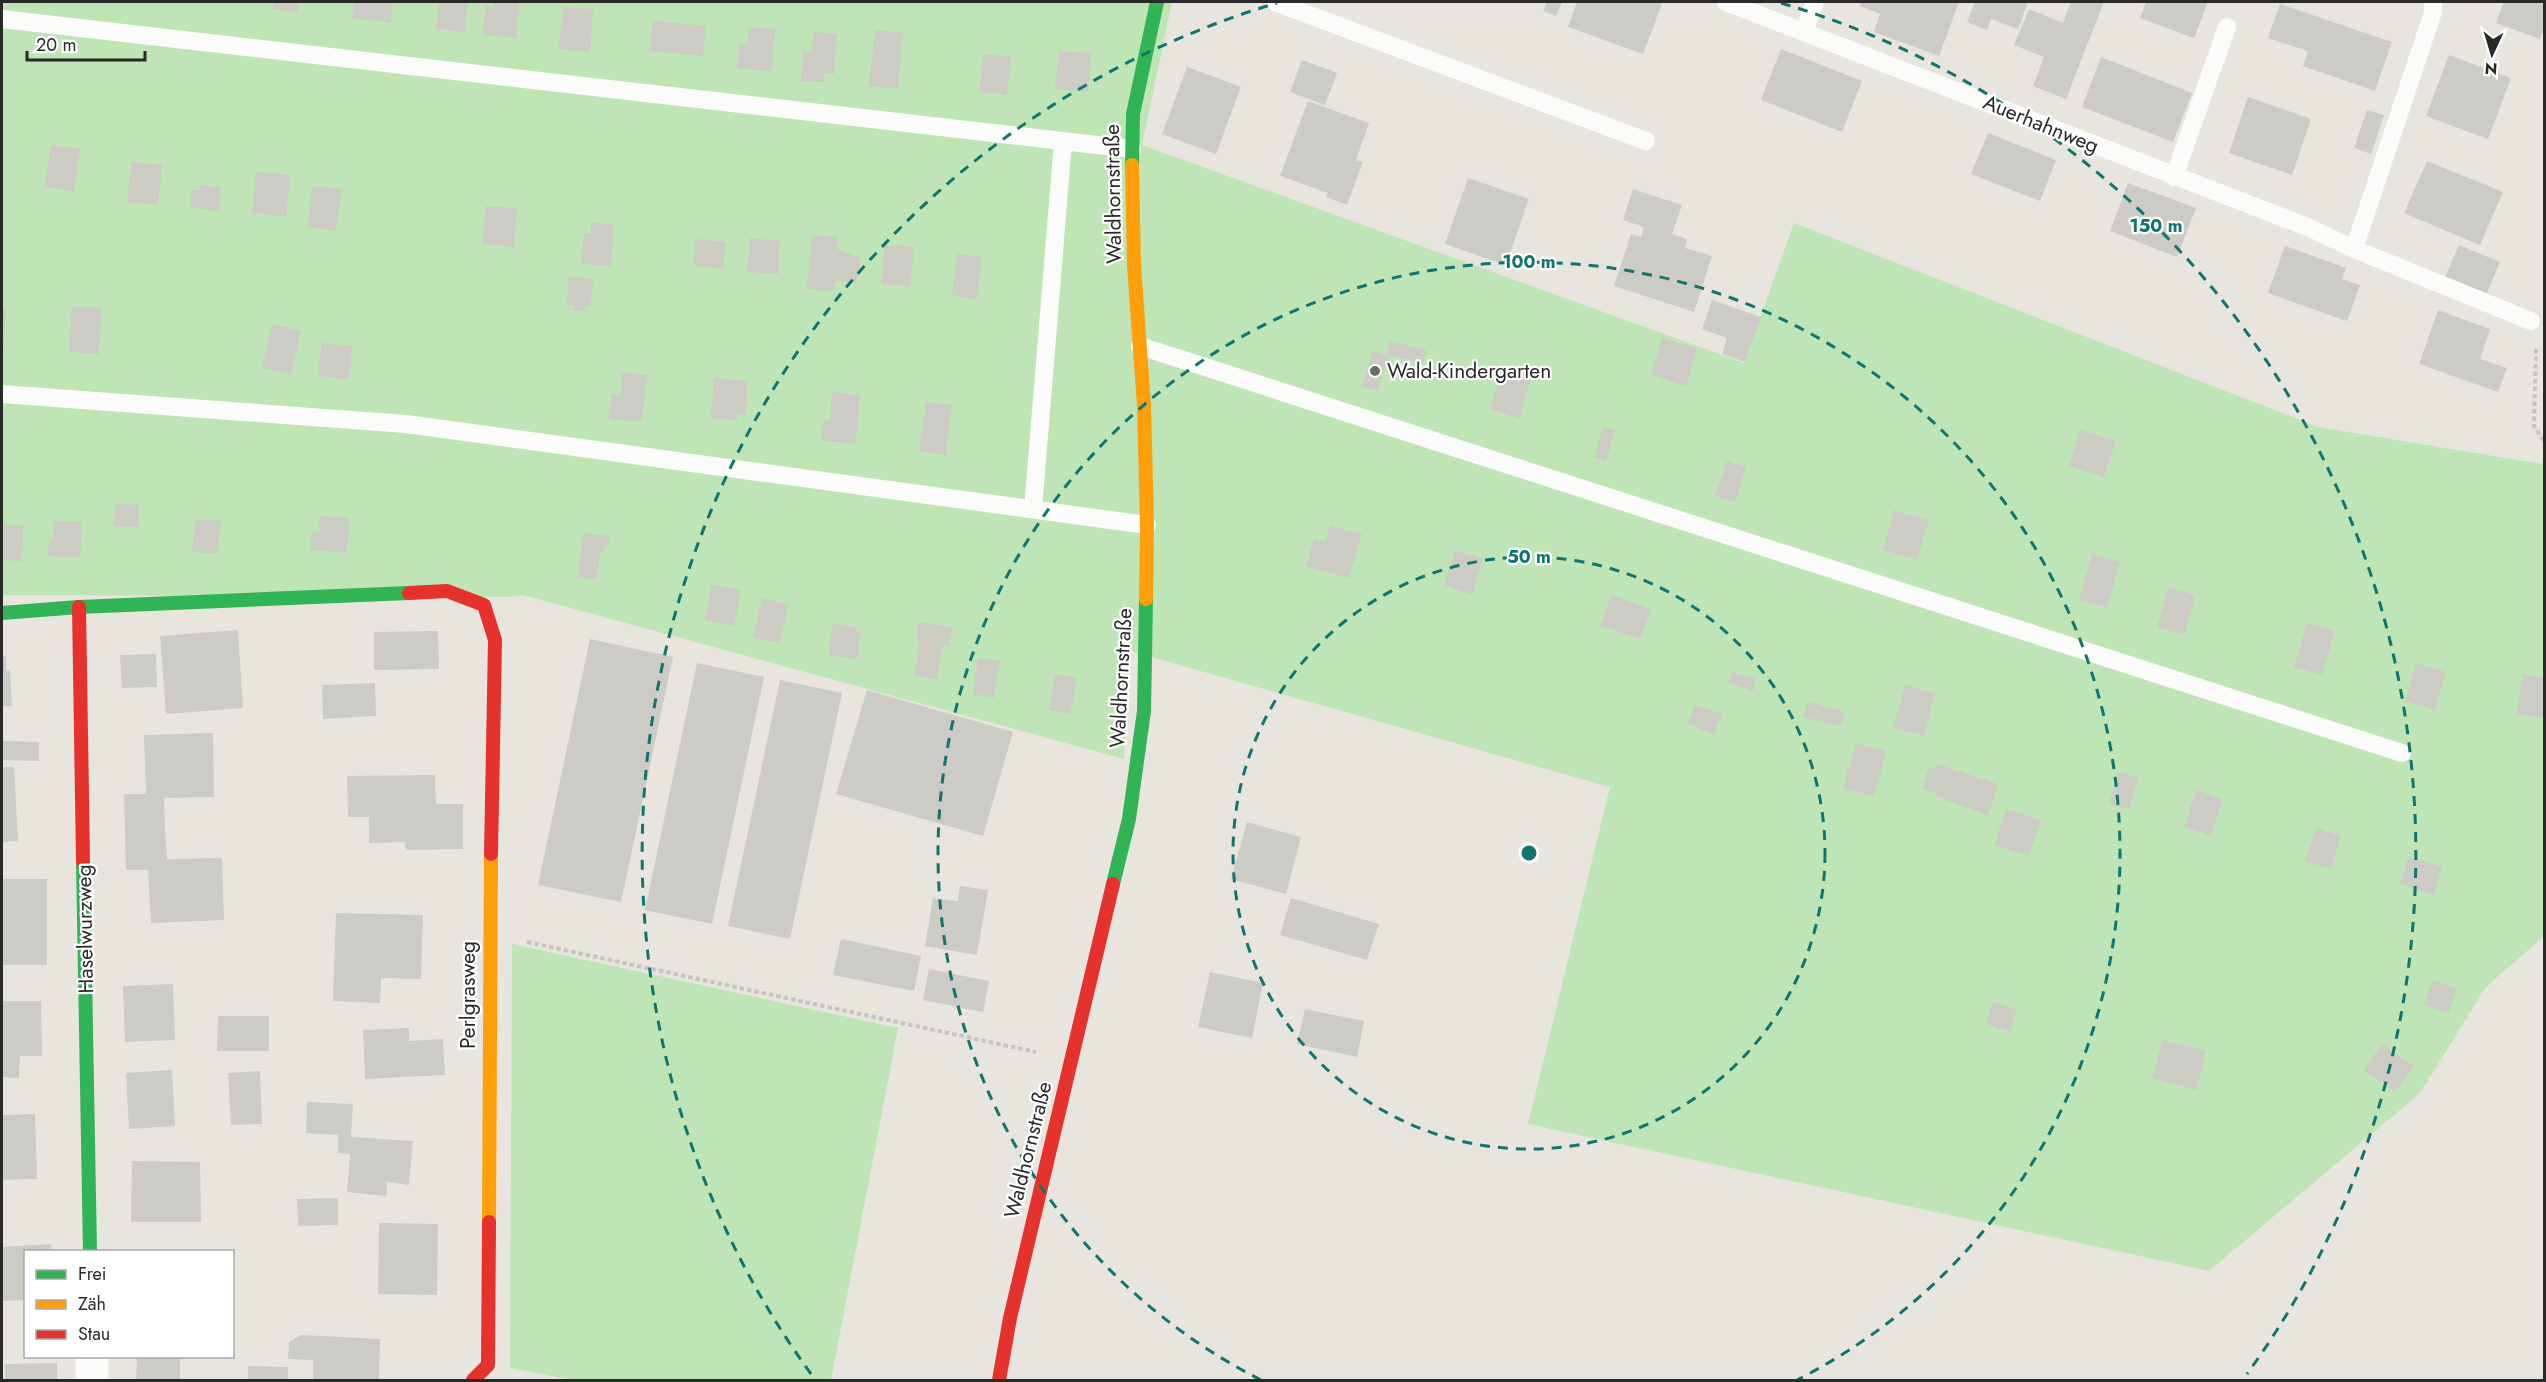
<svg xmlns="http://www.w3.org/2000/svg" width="2546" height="1382" font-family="Jost,sans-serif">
<rect width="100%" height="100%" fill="#e7e5de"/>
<g fill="#bfe4b6">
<polygon points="2,2 1172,2 1142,145 1744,363 1794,223 2318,427 2542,464 2544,447 2544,936 2486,987 2420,1093 2209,1271 1528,1124 1610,787 1130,651 1124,759 523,595 507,597 2,595"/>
<polygon points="512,944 898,1028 831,1380 573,1380 510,1368"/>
</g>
<g fill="#cccbc5">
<polygon points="274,2 299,2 297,12 273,9"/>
<polygon points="354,2 393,2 391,23 352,18"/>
<polygon points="439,2 468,2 464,32 436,29"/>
<polygon points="494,2 519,2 517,38 483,35 485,6 494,7"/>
<polygon points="1547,2 1562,2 1556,16 1543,11"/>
<polygon points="1577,2 1654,2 1662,4 1643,54 1568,27"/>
<polygon points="1861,2 1959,2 1939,56 1874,32 1880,14 1860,6"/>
<polygon points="1975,2 2028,2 2018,29 1991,19 1987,30 1967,22"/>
<polygon points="2071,2 2104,2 2066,99 2033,86 2044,57 2014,45 2029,9 2063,23"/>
<polygon points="2146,2 2208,2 2194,38 2140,18"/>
<polygon points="2504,2 2544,2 2544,27 2540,39 2496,23"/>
<polygon points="2280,4 2392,42 2375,91 2303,66 2308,51 2268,38"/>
<polygon points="563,7 593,9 590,52 559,49"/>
<polygon points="653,21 706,26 703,56 650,51"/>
<polygon points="749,27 775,29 772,71 737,69 739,44 747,45"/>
<polygon points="875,30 903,33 898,89 869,86"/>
<polygon points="813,32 837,34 834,74 824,73 824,82 801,81 803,51 811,52"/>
<polygon points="1781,49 1862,81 1842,132 1761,100"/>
<polygon points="1059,51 1091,53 1088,92 1055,89"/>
<polygon points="984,54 1011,57 1007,95 979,92"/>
<polygon points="2449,55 2511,78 2488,139 2426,116"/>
<polygon points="2101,57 2192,93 2173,142 2082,107"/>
<polygon points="1302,60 1337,73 1325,105 1290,92"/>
<polygon points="1187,67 1241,87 1216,154 1162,134"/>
<polygon points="2248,97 2311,119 2292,175 2229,153"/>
<polygon points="1308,101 1369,123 1356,160 1363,162 1347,205 1326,197 1328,193 1280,176"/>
<polygon points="2367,110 2384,115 2371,154 2354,148"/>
<polygon points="1988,133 2056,160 2040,201 1971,174"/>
<polygon points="51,145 80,149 74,191 45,187"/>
<polygon points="2427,161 2503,192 2480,245 2404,213"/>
<polygon points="131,162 162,165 158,205 127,202"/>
<polygon points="256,172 290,175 286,217 252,213"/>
<polygon points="1468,178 1529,199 1506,265 1445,244"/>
<polygon points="2128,183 2196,208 2177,257 2110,231"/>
<polygon points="200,185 221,187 219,211 190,207 192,190 200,190"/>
<polygon points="313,186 342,189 336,231 307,227"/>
<polygon points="1633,189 1682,205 1672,234 1687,239 1685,248 1712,256 1694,312 1614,286 1631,234 1641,237 1644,227 1623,220"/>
<polygon points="486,206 517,209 514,247 482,244"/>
<polygon points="591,223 614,224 611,266 581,264 584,233 591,234"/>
<polygon points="812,235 838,237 837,249 860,257 857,283 835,281 834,291 807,289"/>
<polygon points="750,238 780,241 778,274 747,272"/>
<polygon points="696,239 726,242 723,269 693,265"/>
<polygon points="885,245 914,247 910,287 881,284"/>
<polygon points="2459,245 2500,262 2486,295 2445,277"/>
<polygon points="2285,246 2346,268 2342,279 2360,285 2347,321 2268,293"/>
<polygon points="957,254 982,257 977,299 952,295"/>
<polygon points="569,277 593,279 591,306 585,306 585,311 574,311 575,305 567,305"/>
<polygon points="1712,300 1761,317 1745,362 1722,354 1727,338 1702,329"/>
<polygon points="72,306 102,308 99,354 69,352"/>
<polygon points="2,309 6,309 3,352 2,352"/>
<polygon points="2438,310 2490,329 2480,359 2507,368 2498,392 2419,364"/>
<polygon points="272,324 301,331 291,374 262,368"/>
<polygon points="1662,338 1697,348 1686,386 1651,375"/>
<polygon points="1390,341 1426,350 1423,363 1387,355"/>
<polygon points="322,343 352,346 349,379 318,376"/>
<polygon points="1373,351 1388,356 1377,391 1362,387"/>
<polygon points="1503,366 1532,374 1520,418 1490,409"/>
<polygon points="622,373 647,375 642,422 609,419 611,394 620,395"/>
<polygon points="714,378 748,381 745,414 737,414 737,420 711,418"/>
<polygon points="832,392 860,395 855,444 821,440 823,422 830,420"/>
<polygon points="926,402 952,405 946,455 919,451"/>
<polygon points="1603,427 1615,430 1606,461 1594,458"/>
<polygon points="2080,430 2116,441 2104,477 2069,466"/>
<polygon points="1727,461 1746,467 1735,502 1715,496"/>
<polygon points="115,504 139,505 138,527 114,526"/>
<polygon points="1894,510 1929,520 1917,560 1883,550"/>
<polygon points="320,516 350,518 347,553 311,550 312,531 319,532"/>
<polygon points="195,519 221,521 217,554 192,552"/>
<polygon points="54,521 82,522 80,558 48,556 49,539 54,539"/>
<polygon points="2,525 23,525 22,561 2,560"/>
<polygon points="1330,525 1362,534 1349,578 1306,566 1314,539 1325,542"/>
<polygon points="583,533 610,536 608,546 604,545 603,552 600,552 597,579 578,577"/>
<polygon points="1455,550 1483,559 1472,594 1444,585"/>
<polygon points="2092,554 2120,562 2107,608 2079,600"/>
<polygon points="712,585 741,590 734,626 705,620"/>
<polygon points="2169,587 2195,595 2184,635 2157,627"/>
<polygon points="1611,595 1651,609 1640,639 1600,626"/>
<polygon points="762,598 788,604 780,643 753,637"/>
<polygon points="919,622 952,627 949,646 943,645 937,679 914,676 920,641 916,640"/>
<polygon points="833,623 857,627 856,631 861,632 857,659 829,655"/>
<polygon points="2307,623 2335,631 2322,675 2294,667"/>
<polygon points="238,630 243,708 166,714 160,636"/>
<polygon points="438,631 439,669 374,670 374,632"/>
<polygon points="590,639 673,657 621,902 538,885"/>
<polygon points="156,654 157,687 122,688 120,655"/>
<polygon points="2,656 6,656 6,671 10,670 12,706 2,706"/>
<polygon points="978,658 1000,661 994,698 973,694"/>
<polygon points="697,663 764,677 712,924 645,910"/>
<polygon points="2416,663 2446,672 2435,710 2405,701"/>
<polygon points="1732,672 1756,679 1753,691 1729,683"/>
<polygon points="1055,674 1077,678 1070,714 1049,710"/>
<polygon points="2523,674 2544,678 2544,718 2516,714"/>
<polygon points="780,680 842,693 790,939 728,926"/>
<polygon points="375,683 376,716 323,719 322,685"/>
<polygon points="1905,685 1935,693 1924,736 1893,728"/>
<polygon points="867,690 1013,732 983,836 836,794"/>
<polygon points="1808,702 1845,712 1841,727 1803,717"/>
<polygon points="1695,705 1722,714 1714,734 1687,724"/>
<polygon points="213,733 214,797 164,798 165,829 167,859 222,858 224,920 151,923 148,870 126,870 124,794 146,794 144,735"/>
<polygon points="2,741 39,742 39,761 2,760"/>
<polygon points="1856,743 1886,751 1874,796 1843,788"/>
<polygon points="1938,764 1998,784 1988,815 1935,796 1936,793 1922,788 1929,768 1935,769"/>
<polygon points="2,767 14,767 18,841 2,842"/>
<polygon points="2118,772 2138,778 2129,809 2109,804"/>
<polygon points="435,775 436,804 463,804 463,849 406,850 405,842 369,843 369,817 348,817 347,776"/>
<polygon points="2196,790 2223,799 2211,836 2184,827"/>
<polygon points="2006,809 2041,820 2029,856 1994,845"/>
<polygon points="1247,822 1301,837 1286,894 1231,879"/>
<polygon points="2316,828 2341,836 2331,869 2305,861"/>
<polygon points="2408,857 2442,867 2434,895 2400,884"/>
<rect x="2" y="879" width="45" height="86"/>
<polygon points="960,886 988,890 977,955 925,946 933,898 958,901"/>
<polygon points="1291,898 1379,924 1367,960 1280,935"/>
<polygon points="336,913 423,915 421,979 381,978 380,1003 333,1001"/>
<polygon points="841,939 921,956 914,991 833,975"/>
<polygon points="929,969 989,981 983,1012 923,1000"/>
<polygon points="1210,972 1263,983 1252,1038 1198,1027"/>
<polygon points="2433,980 2457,988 2449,1013 2424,1005"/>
<polygon points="173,984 175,1040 125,1042 123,986"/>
<polygon points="2,1001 41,1001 42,1056 20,1056 19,1078 2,1077"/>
<polygon points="1993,1002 2017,1010 2010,1032 1986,1024"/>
<polygon points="1305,1009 1364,1021 1357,1057 1297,1044"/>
<polygon points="218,1016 269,1016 269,1051 217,1051"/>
<polygon points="409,1028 409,1041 443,1039 445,1075 365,1079 363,1030"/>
<polygon points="2162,1040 2206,1051 2196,1090 2152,1078"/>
<polygon points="2382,1044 2414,1066 2395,1092 2364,1070"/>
<polygon points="172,1070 175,1126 129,1129 126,1073"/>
<polygon points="260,1071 262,1124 231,1125 228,1073"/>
<polygon points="307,1102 353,1104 351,1137 413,1141 409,1185 387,1182 386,1196 347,1192 350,1154 338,1153 338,1135 306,1133"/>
<polygon points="35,1114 37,1179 2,1180 2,1115"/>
<polygon points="132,1161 200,1162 201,1222 131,1222"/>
<polygon points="338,1198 338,1225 298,1226 297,1199"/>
<polygon points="379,1223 438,1224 437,1295 378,1294"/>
<polygon points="51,1244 51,1252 26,1252 26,1300 2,1301 2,1247"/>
<polygon points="301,1335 380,1339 379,1380 313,1380 313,1360 288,1359 289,1342"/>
<polygon points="137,1356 180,1356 180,1380 136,1380"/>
<polygon points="57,1363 57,1380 5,1380 5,1364"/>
<polygon points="248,1366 288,1367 288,1380 248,1380"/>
</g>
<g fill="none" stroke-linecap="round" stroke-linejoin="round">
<g stroke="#c5c5c4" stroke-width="4" stroke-dasharray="4.5 3" stroke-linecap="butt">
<polyline points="2536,349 2534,426 2544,441"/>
<polyline points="527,942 1036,1052"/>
</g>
<g stroke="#fbfbfa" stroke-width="18">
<polyline points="1275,2 1646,141"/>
<polyline points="1726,2 2310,228 2354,249 2531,321"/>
<polyline points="2,19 1132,149"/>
<polyline points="1804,31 1815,2"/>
<polyline points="2174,177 2227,27"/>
<polyline points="2354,249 2433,12 2433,2"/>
<polyline points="1140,346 2402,753"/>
<polyline points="2,394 406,424 1147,525"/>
<polyline points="1033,509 1063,142"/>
</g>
<polyline stroke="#fbfbfa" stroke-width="33" points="92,1356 92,1380"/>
<g stroke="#30b455" stroke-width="14">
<polyline points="1132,165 1133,114 1157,2"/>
<polyline points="2,613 79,607 409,593"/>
<polyline points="83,861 90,1252"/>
<polyline points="1113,884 1129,819 1144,711 1146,599"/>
</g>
<g stroke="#ff9f0a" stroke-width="14">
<polyline points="1132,165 1134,265 1144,406 1147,525 1146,599"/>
<polyline points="489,1222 491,854"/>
</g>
<g stroke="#e5322d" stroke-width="14">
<polyline points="409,593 447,591 484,605 495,640 491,854"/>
<polyline points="79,607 83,861"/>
<polyline points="473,1380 488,1365 489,1222"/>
<polyline points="999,1380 1010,1318 1113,884"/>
</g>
</g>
<g fill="none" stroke="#0f766e" stroke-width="3" stroke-dasharray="10 8">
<circle cx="1529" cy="853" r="296"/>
<path d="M1261 1380A591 591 0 1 1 1797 1380"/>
<path d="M811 1374A887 887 0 0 1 1277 3M1781 3A887 887 0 0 1 2247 1374"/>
</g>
<circle fill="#6c6b68" stroke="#fff" stroke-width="2" cx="1375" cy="371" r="6"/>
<g text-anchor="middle" stroke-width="4.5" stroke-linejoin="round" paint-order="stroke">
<g font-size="21" fill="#292929" stroke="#fff">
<text transform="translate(2041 124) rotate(22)" y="7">Auerhahnweg</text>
<text transform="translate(1113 194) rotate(-91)" y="7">Waldhornstraße</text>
<text transform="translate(1121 678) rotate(-87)" y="7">Waldhornstraße</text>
<text transform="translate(85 929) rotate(-91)" y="7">Haselwurzweg</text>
<text transform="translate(468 995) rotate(-90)" y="7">Perlgrasweg</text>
<text transform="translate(1028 1150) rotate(-76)" y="7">Waldhornstraße</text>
</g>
<g font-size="21" fill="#292929" stroke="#fff" text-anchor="start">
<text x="1387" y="378">Wald-Kindergarten</text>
</g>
</g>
<circle cx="1529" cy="853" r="9" fill="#0f766e" stroke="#fff" stroke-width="3"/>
<g font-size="18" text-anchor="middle" font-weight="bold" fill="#0f766e" stroke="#fff" stroke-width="4.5" stroke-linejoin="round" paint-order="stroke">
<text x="2156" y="232">150 m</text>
<text x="1529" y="268">100 m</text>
<text x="1529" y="563">50 m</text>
</g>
<rect width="2546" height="1382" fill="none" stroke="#292929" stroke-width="6"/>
<rect x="24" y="1250" width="210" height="108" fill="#ffffff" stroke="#a9a9a9" stroke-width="1.5"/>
<rect x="36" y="1270" width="30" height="9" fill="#30b455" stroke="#a9a9a9" stroke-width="1.5"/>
<text x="78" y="1280" font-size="18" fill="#292929">Frei</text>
<rect x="36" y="1300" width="30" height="9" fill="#ff9f0a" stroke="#a9a9a9" stroke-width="1.5"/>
<text x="78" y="1310" font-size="18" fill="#292929">Zäh</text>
<rect x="36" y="1330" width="30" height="9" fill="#e5322d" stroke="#a9a9a9" stroke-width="1.5"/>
<text x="78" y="1340" font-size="18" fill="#292929">Stau</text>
<g transform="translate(2492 54) rotate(184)" stroke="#ffffff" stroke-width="4.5" paint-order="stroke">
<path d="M0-4.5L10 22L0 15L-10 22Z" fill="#292929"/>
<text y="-9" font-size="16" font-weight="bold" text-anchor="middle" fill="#292929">N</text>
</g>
<path d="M27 51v9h118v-9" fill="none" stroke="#292929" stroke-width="3"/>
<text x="36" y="51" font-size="18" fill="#292929" stroke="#ffffff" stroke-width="4.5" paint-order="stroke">20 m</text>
</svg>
